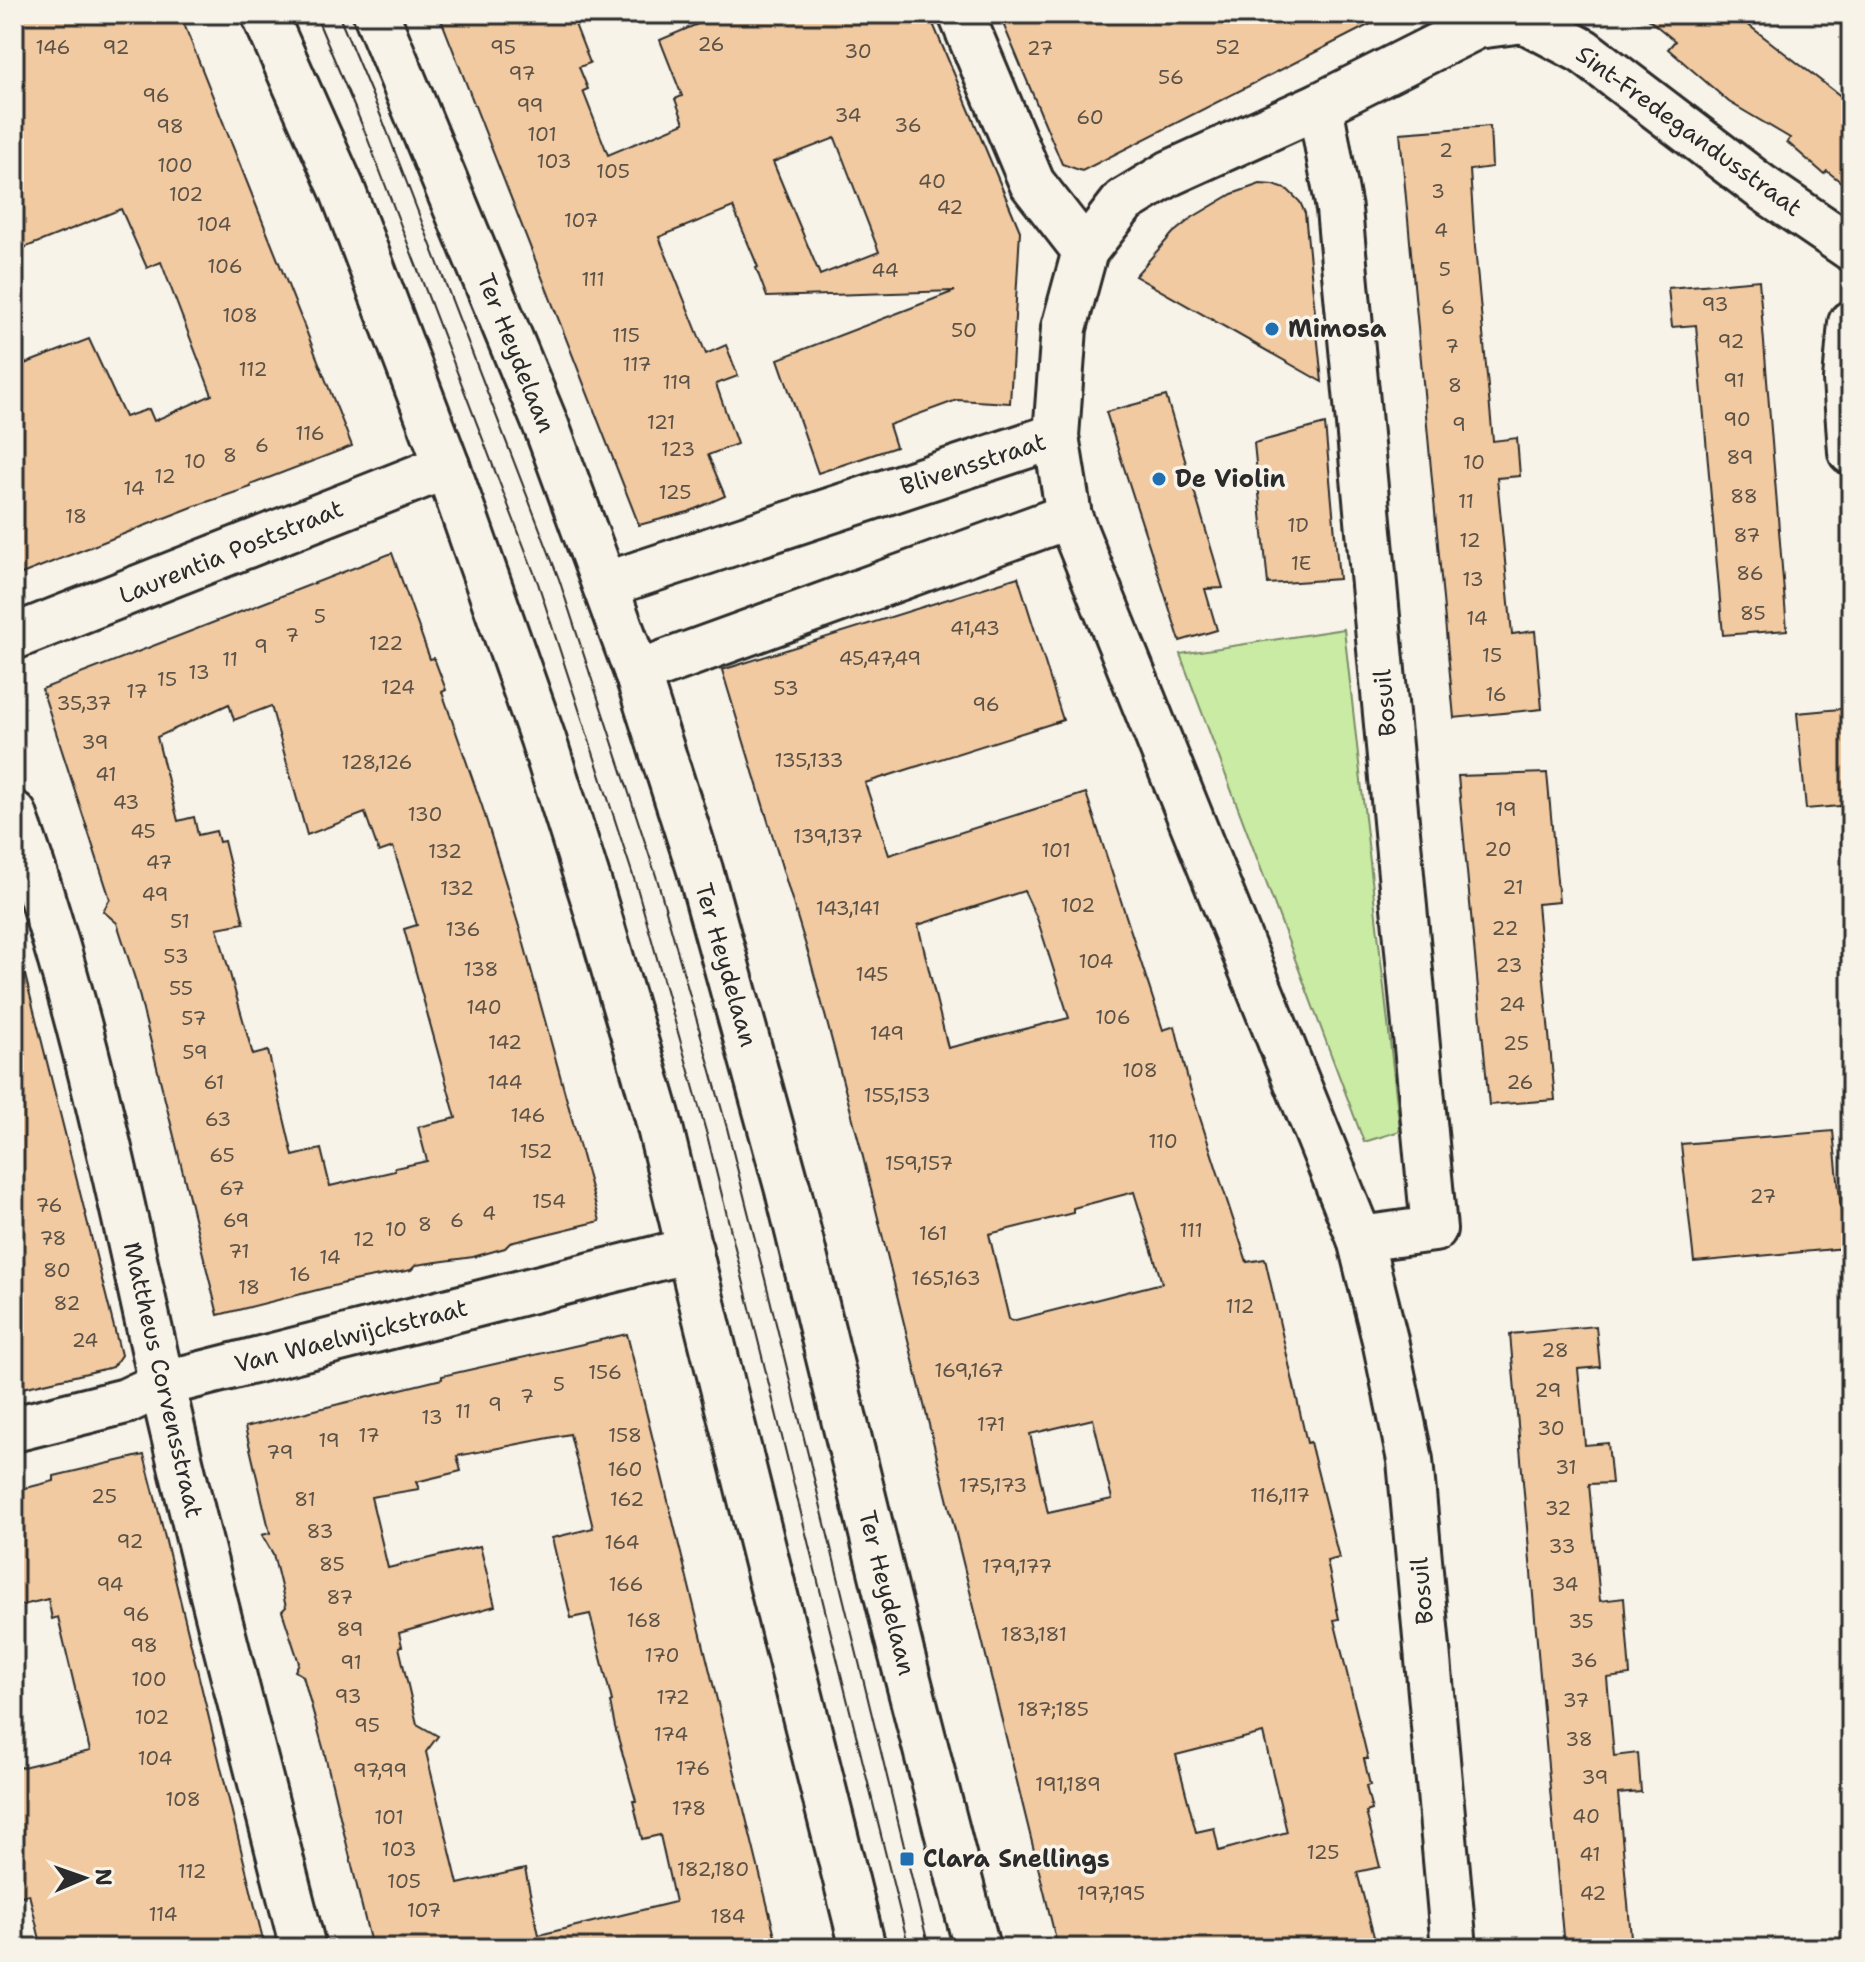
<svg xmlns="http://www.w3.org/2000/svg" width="1865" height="1962" font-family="'Shantell Sans',sans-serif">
<rect width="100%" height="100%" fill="#f7f3e8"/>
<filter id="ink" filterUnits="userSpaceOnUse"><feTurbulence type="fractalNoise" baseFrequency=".0125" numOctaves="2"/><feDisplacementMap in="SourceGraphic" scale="16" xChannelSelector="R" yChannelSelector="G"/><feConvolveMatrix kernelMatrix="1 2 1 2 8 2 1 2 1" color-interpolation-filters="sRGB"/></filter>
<g filter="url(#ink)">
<polygon fill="#caeba3" stroke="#7a8b67" stroke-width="2" points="1344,629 1400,1131 1364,1142 1180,654"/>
<g fill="#f1caa1" stroke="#2b2b2b" stroke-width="2" fill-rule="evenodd">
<polygon points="14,14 180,14 352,446 250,485 251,487 195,506 14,577 14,368 89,339 125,417 149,409 154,421 212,395 161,262 147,268 121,209 14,252"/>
<path d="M439,14H571L590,63L579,67L588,89L583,91L608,155L684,123L675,99L682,96L660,40L721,14H929L1020,231L1010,403L957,400L889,425L896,447L818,473L778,359L955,291L767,297L756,268L758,267L733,207L659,237L706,354L726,345L738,376L716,384L737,444L708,455L725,496L688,512L639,525ZM835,138L879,252L820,275L773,162Z"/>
<polygon points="999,14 1390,14 1082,171 1062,164"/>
<polygon points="1642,14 1734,14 1851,104 1851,190 1827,171 1824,174 1787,142 1790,138 1729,102 1668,49 1675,41"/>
<polygon points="1490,126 1492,167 1470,170 1475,247 1493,441 1517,438 1520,476 1497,478 1512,634 1535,631 1542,709 1454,718 1400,133"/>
<polygon points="1260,184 1274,185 1288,190 1300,202 1305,213 1322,382 1135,276 1173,233 1193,217 1232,194"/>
<polygon points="1759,280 1787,630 1723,635 1696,325 1672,327 1668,288"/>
<polygon points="1166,396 1223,588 1205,589 1217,630 1180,641 1106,412"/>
<polygon points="1325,424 1339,579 1268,584 1254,443"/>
<path d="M392,553L430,659L434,658L446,690L442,692L482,806L521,933L600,1221L510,1243L505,1248L473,1257L416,1265L411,1270L353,1281L218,1315L136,982L117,923L103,911L110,899L42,689ZM229,704L234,720L271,706L307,835L365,813L379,852L393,847L417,925L404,929L456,1118L418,1127L427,1161L395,1168V1171L330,1186L321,1149L293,1156L268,1051L253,1055L217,928L244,923L224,841L219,842L216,831L198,835L194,817L178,821L157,737Z"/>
<path d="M1018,577L1063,720L865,783L889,855L1086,793L1163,1030L1175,1026L1189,1084L1247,1262L1265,1259L1307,1443L1310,1442L1339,1558L1327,1561L1339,1619L1334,1620L1368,1759H1364L1370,1785L1366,1786L1372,1810L1366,1812L1380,1867L1357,1872L1377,1948H1058L861,1149L810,959L722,670ZM1024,891L1037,918L1069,1018L948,1048L918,925ZM1134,1192L1162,1283L1012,1321L1009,1319L989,1234L1073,1213V1208ZM1093,1419L1112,1499L1048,1513L1030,1434ZM1263,1733L1287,1832L1219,1851L1214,1828L1196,1832L1176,1755Z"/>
<polygon points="1851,708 1851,805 1806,809 1797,713"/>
<polygon points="1547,773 1559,902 1537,904 1555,1100 1489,1105 1458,776"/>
<polygon points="25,975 121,1355 113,1367 14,1390 14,977"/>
<polygon points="1833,1131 1845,1248 1694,1262 1681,1144"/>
<polygon points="1596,1326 1600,1367 1578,1369 1585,1445 1608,1443 1612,1483 1589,1484 1600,1601 1624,1598 1630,1675 1607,1678 1614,1756 1638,1753 1641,1792 1618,1794 1632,1948 1564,1948 1510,1334"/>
<path d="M627,1334L778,1948H372L324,1751L303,1676L295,1671L299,1663L282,1611L286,1607L273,1554L262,1535L270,1533L245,1427L442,1379V1376ZM570,1434L593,1528L552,1538L571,1618L590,1614L612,1701L610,1702L615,1727L636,1801H633L642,1839L660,1835L675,1902L539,1935L525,1869L458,1884L426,1752L438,1736L417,1724L399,1647L402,1646L399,1633L495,1606L480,1546L388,1568L371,1497L419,1489L416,1482L461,1471L457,1456Z"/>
<polygon points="144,1455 158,1509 265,1948 42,1948 29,1894 14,1898 14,1769 90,1751 58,1617 52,1619 48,1599 14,1607 14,1491 54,1481 54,1476"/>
</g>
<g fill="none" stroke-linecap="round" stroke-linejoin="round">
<g stroke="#2b2b2b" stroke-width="50">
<g id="street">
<polyline points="961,14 1032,183 1085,251"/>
<polyline points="1524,20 1583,51 1760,186 1851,248"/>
<polyline points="1320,105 1339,209 1434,1229 1360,1239"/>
<polyline points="1851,323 1846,380 1851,452"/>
<polyline points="605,585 1056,436"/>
<polyline points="14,637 447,466"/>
<polyline points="637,673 1069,516"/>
<path d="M14,814C80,997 118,1190 161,1380C204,1570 256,1759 303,1948"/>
<polyline points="14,1429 126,1401 162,1384 690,1250"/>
<polyline points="1454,1948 1410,1460 1385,1340 1360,1239 1069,516 1056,436 1064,328 1085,251 1124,201 1170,173 1320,105 1477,26 1524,20 1528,14"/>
</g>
</g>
<g stroke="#2b2b2b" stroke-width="50">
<g id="secondary">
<polyline points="264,14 342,189 447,466 543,739 593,897 657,1115 703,1307 863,1948"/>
<polyline points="376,14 547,428 637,673 700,870 788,1190 901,1652 977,1948"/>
</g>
</g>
<use href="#street" stroke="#f7f3e8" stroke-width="44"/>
<use href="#secondary" stroke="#f7f3e8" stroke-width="44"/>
<g stroke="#2b2b2b" stroke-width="2">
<polyline points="315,14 365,132 538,583 638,891 707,1135 909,1948"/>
<polyline points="338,14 385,126 559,579 658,882 727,1128 768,1291 929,1948"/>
</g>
</g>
</g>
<g fill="#1f6fb2" stroke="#f7f3e8" stroke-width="3">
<circle cx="1272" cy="329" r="8"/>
<circle cx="1159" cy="479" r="8"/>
<rect x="899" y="1851" width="16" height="16" rx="4"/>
</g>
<g text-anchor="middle" stroke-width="7" stroke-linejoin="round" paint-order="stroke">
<g font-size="20" fill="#5c5348">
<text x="711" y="51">26</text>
<text x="53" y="54">146</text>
<text x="116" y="54">92</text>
<text x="503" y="54">95</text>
<text x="1228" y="54">52</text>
<text x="1040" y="55">27</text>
<text x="858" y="58">30</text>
<text x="522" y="80">97</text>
<text x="1171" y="84">56</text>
<text x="156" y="102">96</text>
<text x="530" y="112">99</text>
<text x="848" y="122">34</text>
<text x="1090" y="124">60</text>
<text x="908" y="132">36</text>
<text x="170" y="133">98</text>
<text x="542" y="141">101</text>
<text x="1446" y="157">2</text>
<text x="554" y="168">103</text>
<text x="175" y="172">100</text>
<text x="613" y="178">105</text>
<text x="932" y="188">40</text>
<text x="1438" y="198">3</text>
<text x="186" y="201">102</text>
<text x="950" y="214">42</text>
<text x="581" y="227">107</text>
<text x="214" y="231">104</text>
<text x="1441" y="237">4</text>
<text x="225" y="273">106</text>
<text x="1445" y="276">5</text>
<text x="885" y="277">44</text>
<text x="593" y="286">111</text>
<text x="1715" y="311">93</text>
<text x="1448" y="314">6</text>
<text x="240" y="322">108</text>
<text x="964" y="337">50</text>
<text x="626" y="342">115</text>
<text x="1731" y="348">92</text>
<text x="1452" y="353">7</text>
<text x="637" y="371">117</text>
<text x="253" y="376">112</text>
<text x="1734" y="387">91</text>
<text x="677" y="389">119</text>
<text x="1455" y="392">8</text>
<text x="1737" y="426">90</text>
<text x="661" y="429">121</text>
<text x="1459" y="431">9</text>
<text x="310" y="440">116</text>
<text x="262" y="452">6</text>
<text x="678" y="456">123</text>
<text x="230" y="462">8</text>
<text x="1740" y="464">89</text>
<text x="195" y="468">10</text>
<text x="1474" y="469">10</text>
<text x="165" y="483">12</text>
<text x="134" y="495">14</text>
<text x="675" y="499">125</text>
<text x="1744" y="503">88</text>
<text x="1466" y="508">11</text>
<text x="76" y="523">18</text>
<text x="1298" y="532">1D</text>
<text x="1747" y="542">87</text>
<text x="1470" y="547">12</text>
<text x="1301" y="570">1E</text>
<text x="1750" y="580">86</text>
<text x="1473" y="586">13</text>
<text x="1753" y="620">85</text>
<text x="320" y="623">5</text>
<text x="1477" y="625">14</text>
<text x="975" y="635">41,43</text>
<text x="292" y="642">7</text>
<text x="386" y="650">122</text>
<text x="261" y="653">9</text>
<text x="1492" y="662">15</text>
<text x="880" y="665">45,47,49</text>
<text x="230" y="666">11</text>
<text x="199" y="679">13</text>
<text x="167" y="686">15</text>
<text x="398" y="694">124</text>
<text x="786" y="695">53</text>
<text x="137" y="698">17</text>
<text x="1496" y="701">16</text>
<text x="84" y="710">35,37</text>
<text x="986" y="711">96</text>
<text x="95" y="749">39</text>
<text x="809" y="767">135,133</text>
<text x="377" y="769">128,126</text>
<text x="106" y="781">41</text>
<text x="126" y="809">43</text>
<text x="1506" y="816">19</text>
<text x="425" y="821">130</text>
<text x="143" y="838">45</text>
<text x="828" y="843">139,137</text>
<text x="1498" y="856">20</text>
<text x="1056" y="857">101</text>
<text x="445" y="858">132</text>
<text x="159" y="869">47</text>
<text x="1513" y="894">21</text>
<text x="457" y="895">132</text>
<text x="155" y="901">49</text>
<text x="1078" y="912">102</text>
<text x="848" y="915">143,141</text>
<text x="180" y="928">51</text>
<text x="1505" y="935">22</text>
<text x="463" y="936">136</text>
<text x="176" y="963">53</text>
<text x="1096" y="968">104</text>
<text x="1509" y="972">23</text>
<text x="481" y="976">138</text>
<text x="872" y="981">145</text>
<text x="181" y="995">55</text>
<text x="1512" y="1011">24</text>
<text x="484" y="1014">140</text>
<text x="1113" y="1024">106</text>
<text x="194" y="1025">57</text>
<text x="887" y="1040">149</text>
<text x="505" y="1049">142</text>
<text x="1516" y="1050">25</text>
<text x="195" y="1059">59</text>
<text x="1140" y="1077">108</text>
<text x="214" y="1089">61</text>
<text x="505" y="1089">144</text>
<text x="1520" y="1089">26</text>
<text x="897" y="1102">155,153</text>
<text x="528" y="1122">146</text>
<text x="218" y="1126">63</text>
<text x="1163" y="1148">110</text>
<text x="536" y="1158">152</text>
<text x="222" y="1162">65</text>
<text x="919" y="1170">159,157</text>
<text x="232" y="1195">67</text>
<text x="1763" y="1203">27</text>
<text x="549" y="1208">154</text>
<text x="49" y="1212">76</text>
<text x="489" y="1220">4</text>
<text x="236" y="1227">69</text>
<text x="457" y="1227">6</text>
<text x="425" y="1231">8</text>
<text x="396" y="1236">10</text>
<text x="1191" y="1237">111</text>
<text x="933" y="1240">161</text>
<text x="53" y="1245">78</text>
<text x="364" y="1246">12</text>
<text x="239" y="1258">71</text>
<text x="330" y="1264">14</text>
<text x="57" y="1277">80</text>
<text x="300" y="1281">16</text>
<text x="946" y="1285">165,163</text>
<text x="249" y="1294">18</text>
<text x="67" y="1310">82</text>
<text x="1240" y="1313">112</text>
<text x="85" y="1347">24</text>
<text x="1555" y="1357">28</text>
<text x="969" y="1377">169,167</text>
<text x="605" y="1379">156</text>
<text x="559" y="1391">5</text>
<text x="1548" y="1397">29</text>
<text x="527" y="1403">7</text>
<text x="495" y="1411">9</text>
<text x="463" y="1418">11</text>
<text x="432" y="1424">13</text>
<text x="991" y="1431">171</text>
<text x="1551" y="1435">30</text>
<text x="369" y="1442">17</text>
<text x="625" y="1442">158</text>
<text x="329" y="1447">19</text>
<text x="280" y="1459">79</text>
<text x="1566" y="1474">31</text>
<text x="625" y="1476">160</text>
<text x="993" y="1492">175,173</text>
<text x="1280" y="1502">116,117</text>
<text x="104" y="1503">25</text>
<text x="305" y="1506">81</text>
<text x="627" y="1506">162</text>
<text x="1558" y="1515">32</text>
<text x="320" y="1538">83</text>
<text x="130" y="1548">92</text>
<text x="622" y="1549">164</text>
<text x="1562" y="1553">33</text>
<text x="332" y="1571">85</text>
<text x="1017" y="1573">179,177</text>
<text x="110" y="1591">94</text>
<text x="626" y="1591">166</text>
<text x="1565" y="1591">34</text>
<text x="340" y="1604">87</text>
<text x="136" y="1621">96</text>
<text x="644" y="1627">168</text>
<text x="1581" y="1628">35</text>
<text x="350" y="1636">89</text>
<text x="1034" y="1641">183,181</text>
<text x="144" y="1652">98</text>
<text x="662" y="1662">170</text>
<text x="1584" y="1667">36</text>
<text x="351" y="1669">91</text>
<text x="149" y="1686">100</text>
<text x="348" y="1703">93</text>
<text x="673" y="1704">172</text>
<text x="1576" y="1707">37</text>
<text x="1053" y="1716">187;185</text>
<text x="152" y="1724">102</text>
<text x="367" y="1732">95</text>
<text x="671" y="1741">174</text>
<text x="1579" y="1746">38</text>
<text x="155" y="1765">104</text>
<text x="693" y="1775">176</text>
<text x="380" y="1777">97,99</text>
<text x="1595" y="1784">39</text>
<text x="1068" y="1791">191,189</text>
<text x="183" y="1806">108</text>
<text x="689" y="1815">178</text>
<text x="1586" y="1823">40</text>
<text x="389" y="1824">101</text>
<text x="399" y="1856">103</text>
<text x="1323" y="1859">125</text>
<text x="1590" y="1861">41</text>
<text x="713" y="1876">182,180</text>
<text x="192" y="1878">112</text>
<text x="404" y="1888">105</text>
<text x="1111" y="1900">197,195</text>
<text x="1593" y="1900">42</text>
<text x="424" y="1917">107</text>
<text x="163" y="1921">114</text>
<text x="728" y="1923">184</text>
</g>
<g font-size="24" fill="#2b2b2b" stroke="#f7f3e8">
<text transform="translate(1689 131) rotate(36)" y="8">Sint-Fredegandusstraat</text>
<text transform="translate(516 353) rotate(68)" y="8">Ter Heydelaan</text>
<text transform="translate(973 464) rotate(-18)" y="8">Blivensstraat</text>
<text transform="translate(231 552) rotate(-22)" y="8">Laurentia Poststraat</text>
<text transform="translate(1385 703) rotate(-95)" y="8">Bosuil</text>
<text transform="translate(726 965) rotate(74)" y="8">Ter Heydelaan</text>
<text transform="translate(351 1336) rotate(-14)" y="8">Van Waelwijckstraat</text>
<text transform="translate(163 1380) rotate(77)" y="8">Mattheus Corvensstraat</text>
<text transform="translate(1422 1591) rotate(-95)" y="8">Bosuil</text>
<text transform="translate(887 1593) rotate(76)" y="8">Ter Heydelaan</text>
</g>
<g font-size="24" font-weight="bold" fill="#2b2b2b" stroke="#f7f3e8" text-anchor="start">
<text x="1288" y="337">Mimosa</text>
<text x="1175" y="487">De Violin</text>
<text x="923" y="1867">Clara Snellings</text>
</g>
</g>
<rect width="1865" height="1962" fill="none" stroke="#f7f3e8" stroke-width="48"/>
<rect x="24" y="24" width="1817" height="1914" fill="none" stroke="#2b2b2b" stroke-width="3" filter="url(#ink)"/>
<g transform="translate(84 1878) rotate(88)" stroke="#f7f3e8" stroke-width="6" paint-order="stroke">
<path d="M0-6L14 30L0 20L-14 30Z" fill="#2b2b2b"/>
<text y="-12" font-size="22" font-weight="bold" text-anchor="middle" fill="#2b2b2b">N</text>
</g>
</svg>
